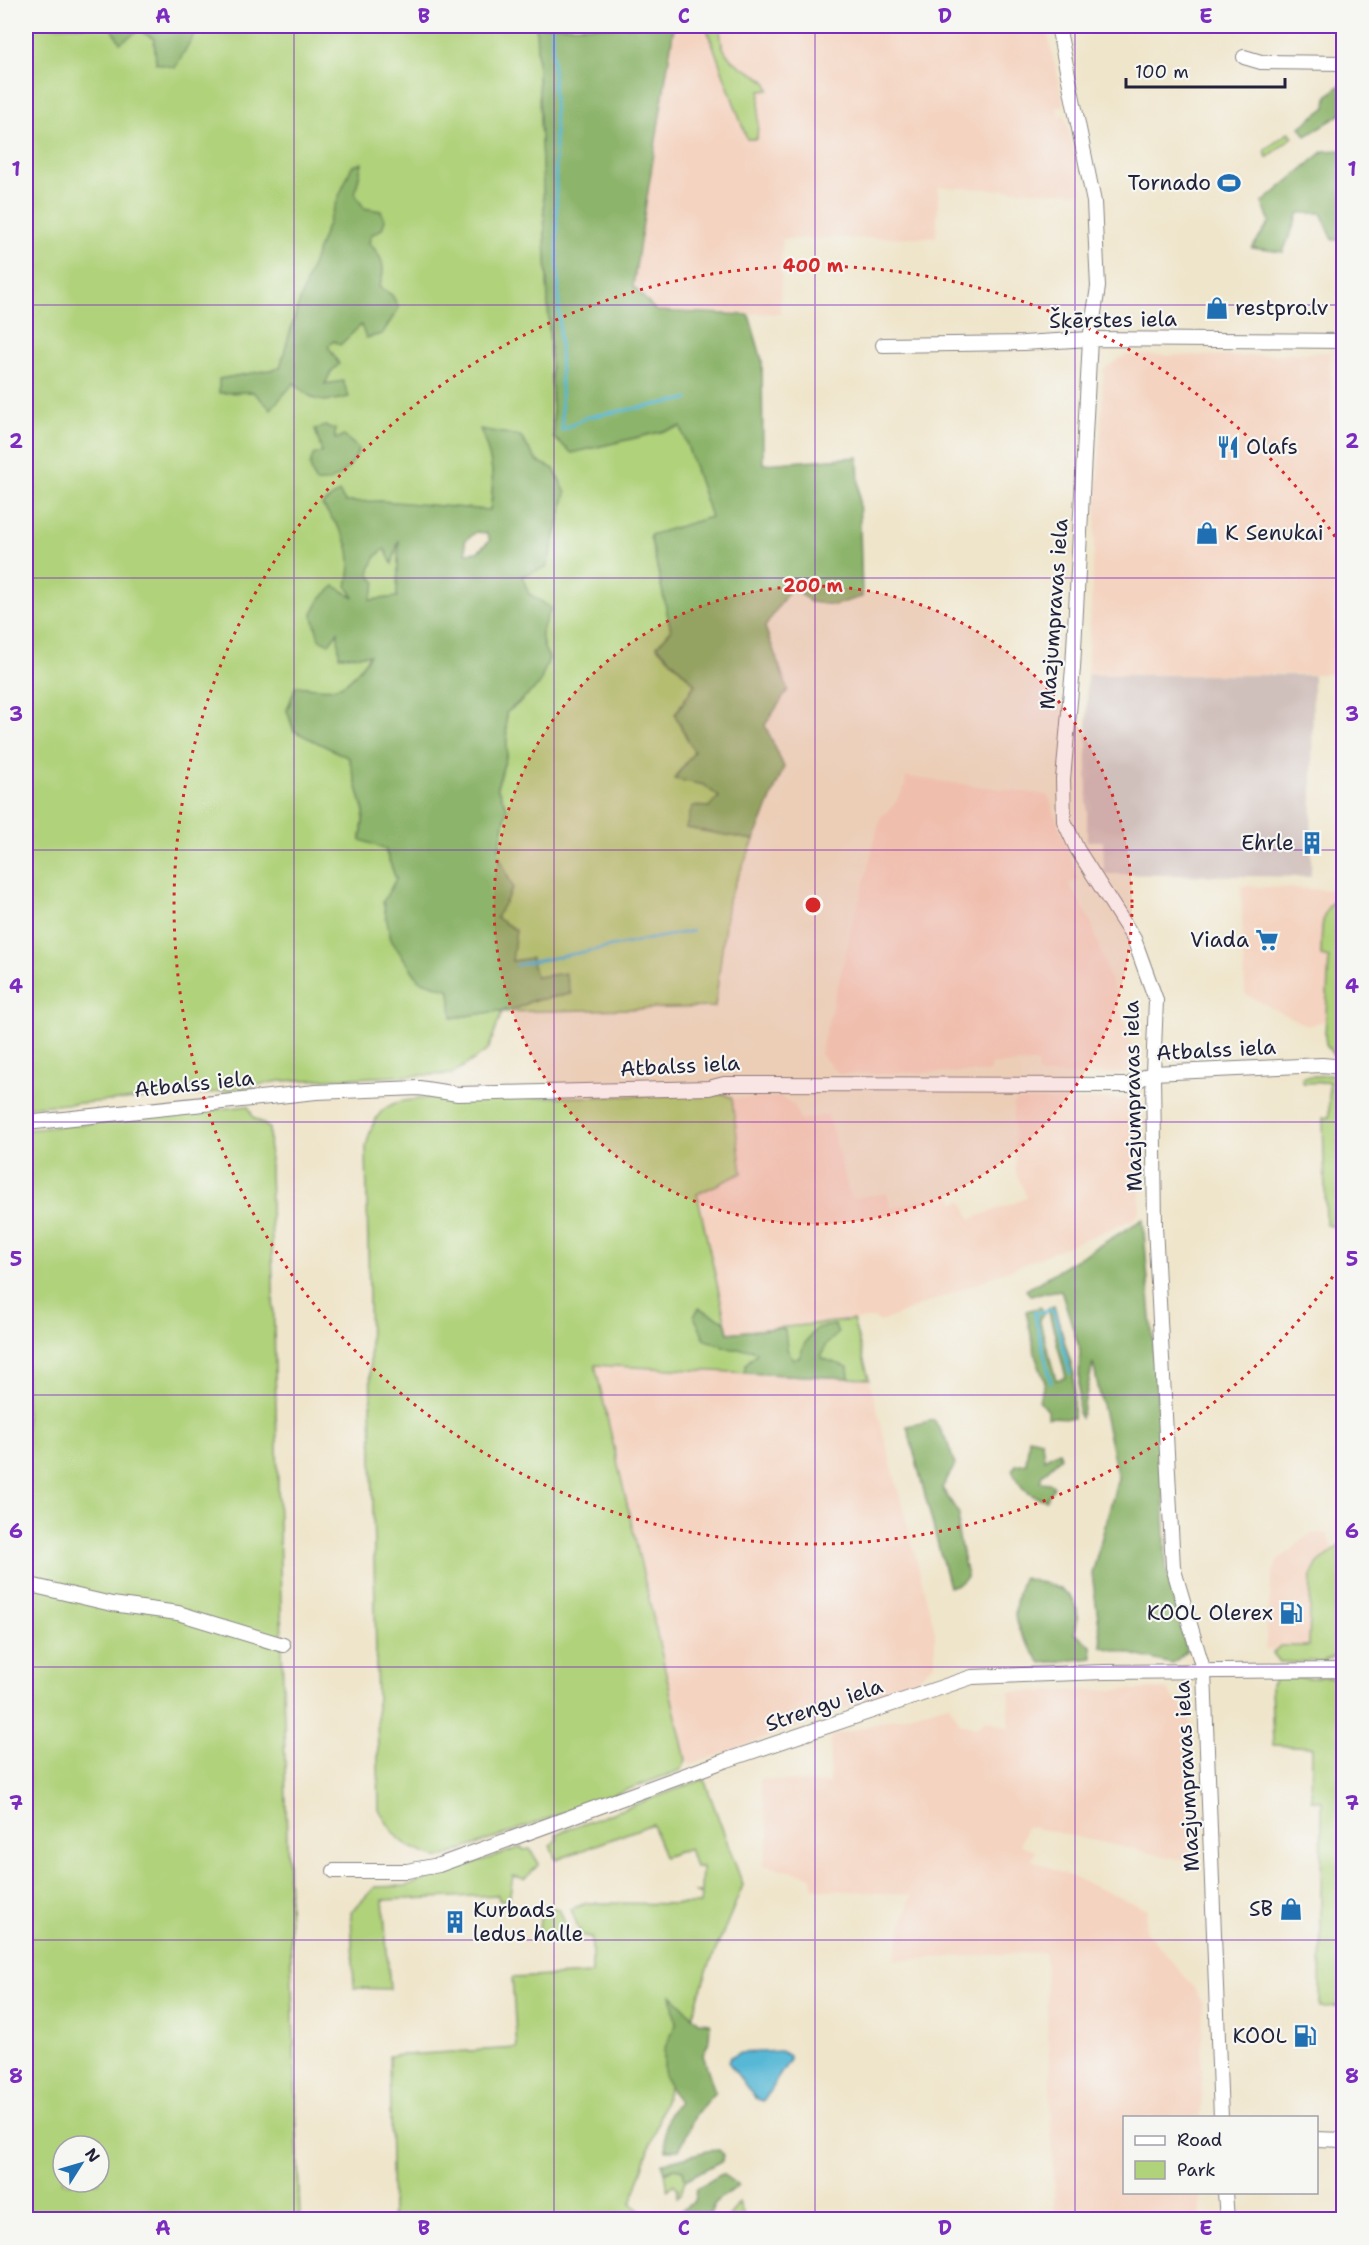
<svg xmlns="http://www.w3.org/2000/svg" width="1369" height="2245" font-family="'Shantell Sans',sans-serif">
<rect width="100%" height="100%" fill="#f6f6f2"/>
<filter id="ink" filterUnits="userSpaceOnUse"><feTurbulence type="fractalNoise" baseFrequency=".0167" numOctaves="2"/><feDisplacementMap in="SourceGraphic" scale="12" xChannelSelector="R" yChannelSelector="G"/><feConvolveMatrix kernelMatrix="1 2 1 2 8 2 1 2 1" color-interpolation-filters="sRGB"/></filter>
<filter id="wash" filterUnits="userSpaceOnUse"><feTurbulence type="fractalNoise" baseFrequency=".008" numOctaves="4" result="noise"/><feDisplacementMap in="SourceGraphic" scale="24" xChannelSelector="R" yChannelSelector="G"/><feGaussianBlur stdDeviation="1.35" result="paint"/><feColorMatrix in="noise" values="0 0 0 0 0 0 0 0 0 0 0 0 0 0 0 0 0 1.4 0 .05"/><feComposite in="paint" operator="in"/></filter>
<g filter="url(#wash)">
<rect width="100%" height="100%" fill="#efe5cb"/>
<g fill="#f4d3c0">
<polygon points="674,26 1046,26 1064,105 1056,107 1059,116 1065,115 1083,193 939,187 936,237 782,239 780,314 656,311 633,286"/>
<polygon points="1330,352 1335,548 1334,674 1087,675 1104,369 1125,355 1243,356"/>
<polygon points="906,777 1048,795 1078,879 1069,884 1090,919 1136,1057 1137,1067 1129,1073 1041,1075 1037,1071 1038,1063 991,1064 990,1072 839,1074 820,1054 881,816 892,808 905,787"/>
<polygon points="1241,886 1337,890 1336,898 1331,900 1321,956 1329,957 1327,1020 1307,1026 1245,994"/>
<polygon points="780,1097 794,1105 800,1120 828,1114 851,1198 887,1193 891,1208 951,1193 955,1203 962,1200 971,1219 1027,1198 1016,1173 1013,1106 1017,1100 1138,1099 1140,1212 1134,1219 880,1322 875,1318 728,1333 693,1177 725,1099"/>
<polygon points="595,1365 869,1379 935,1631 935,1663 917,1679 885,1694 691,1765 686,1760"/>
<polygon points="1311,1534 1328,1534 1334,1551 1313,1653 1265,1650 1272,1576 1278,1560"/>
<polygon points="1166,1689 1190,1715 1196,1863 1026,1826 1020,1845 1035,1850 1032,1860 1147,1909 1145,1930 1192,1985 1203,2003 1201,2117 1124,2118 1124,2192 1200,2193 1200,2219 1055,2219 1045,1952 894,1960 911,1895 813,1889 812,1876 764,1865 769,1836 759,1779 829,1784 831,1736 949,1704 960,1723 976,1727 987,1720 1009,1728 1009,1692"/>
</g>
<polygon fill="#d0c0bc" points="1087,675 1313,675 1311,877 1104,874 1103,841 1087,841"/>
<g fill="#b0d27a" stroke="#697a5a" stroke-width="1.5" fill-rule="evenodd">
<path d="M26,26H536L554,438L572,453L681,427L712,517L650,536L671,630L657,647L695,684L675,714L694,752L704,785L719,797L686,828L754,840L728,900L715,1007L502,1012L488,1050L452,1074L280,1081L206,1094L26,1107ZM481,430L520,436L537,461L554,469L522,576L540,630L542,646L522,701L506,713L507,754L497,787L507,808L498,854L513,888L495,918L512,962L571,994L531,1001L518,1008L453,1018L451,990L383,902L396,879L385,849L361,839L364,812L349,757L294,731L287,710L297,686L334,690L351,681L371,654L370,600L397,598L399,536L490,510C495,478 493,460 481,430Z"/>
<path d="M706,26H721C715,73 768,68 769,90L760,91L757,139H747Z"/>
<polygon points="1289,132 1293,137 1267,158 1265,150"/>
<path d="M1343,895L1344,1056L1335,1058L1326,1044L1325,1036L1329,958L1321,956C1322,932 1318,906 1343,895Z"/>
<polygon points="1343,1074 1343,1228 1326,1225 1323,1118 1329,1117 1329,1082 1303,1083 1302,1077"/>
<path d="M725,1094L732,1099L742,1173L697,1194L728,1333L853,1320L869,1379L595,1365L686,1760L681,1770L440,1858C406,1849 396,1840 379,1810L366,1147C370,1131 374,1113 391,1105C414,1095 468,1098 495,1098C572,1097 648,1096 725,1094Z"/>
<path d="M248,1106L253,1117L269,1128L287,1843L300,2219H26V1130ZM63,2146H99V2182H63Z"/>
<polygon points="1343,1543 1343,1653 1323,1661 1280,1662 1273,1653 1280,1646 1309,1646 1311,1576 1318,1563"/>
<polygon points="1276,1678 1333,1678 1343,1686 1344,2000 1339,2006 1320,2007 1322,1801 1311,1800 1312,1747 1273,1745 1271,1685"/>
<polygon points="704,1779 743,1885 707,1971 631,2204 654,2219 392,2219 389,2056 517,2048 512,1978 592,1974 592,1938 581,1935 571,1909 587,1903 700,1904 701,1895 694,1892 701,1892 702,1867 695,1867 689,1848 664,1857 652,1824 556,1860 550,1846 557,1839 556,1834"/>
<polygon points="522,1847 523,1850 530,1849 539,1864 525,1879 513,1876 509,1900 499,1900 498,1895 383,1900 390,1989 354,1988 351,1912 375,1887 406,1886"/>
<polygon points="541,1906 559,1909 565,1923 564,1931 549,1935 539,1930"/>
<polygon points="674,2168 683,2170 685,2180 681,2194 677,2197 678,2189 674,2184 668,2190 665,2173"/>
<polygon points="739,2202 745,2219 727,2219"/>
</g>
<g fill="#8cb46a" stroke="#576b52" stroke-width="1.5" fill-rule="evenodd">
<polygon points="111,26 199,26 175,68 156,63 154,39 139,30 120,43"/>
<polygon points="536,26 674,26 633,286 656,311 749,315 762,360 763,464 858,457 862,597 835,605 810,602 792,586 765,627 788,690 765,725 784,767 754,840 686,828 692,806 709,807 719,797 704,785 674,779 694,752 675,715 695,684 657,646 671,630 650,535 711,517 681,427 572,453 554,438"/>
<polygon points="1343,83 1343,113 1306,136 1300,127 1326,107 1327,96"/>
<polygon points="1343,150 1343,239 1333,240 1321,213 1299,213 1283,252 1252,248 1270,222 1262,203 1324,151"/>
<path d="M362,163L355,194L364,208L381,211L385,220L382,229L371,235L369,243C383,257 387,268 379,287L392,295L399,308L382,334L366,338L361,325L340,345L334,341L328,346L339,364L331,372L325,384L343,381L349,397C320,404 316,403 294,383L271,409L253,392L219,393V379L280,368C298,298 323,232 352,166Z"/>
<path d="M325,426L335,429V439L344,436L359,449C352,468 335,485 315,482L310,466L313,455L322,452L315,429Z"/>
<path d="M480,429L520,436L537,461L554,469L566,493L547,567L522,576L529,594L551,608C542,627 537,638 549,658L539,685L506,713L507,754L497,787L507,808L498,854L513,888L496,918L516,930L512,961L531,958L536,977L565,973L571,994L531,1001L518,1008L452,1018L450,990L419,980L391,940L383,902L396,879L385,849L361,840L364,812L349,758L294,731L287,710L296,686C341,691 343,692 370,655L339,656L338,632L329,644L319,639L312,613L321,598L335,586L354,598L347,586C356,546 345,536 322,505L339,492L345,502L382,501L490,510C496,480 492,458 480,429ZM476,532L486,533L490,540L477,552L466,553L465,541ZM399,540L397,597L370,600L376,583L369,574C372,562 375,555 385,549L392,564Z"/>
<polygon points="1143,1219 1162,1455 1166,1568 1187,1651 1172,1664 1102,1647 1092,1574 1118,1478 1093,1363 1081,1418 1078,1413 1080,1350 1061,1290 1030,1295 1026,1290"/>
<polygon points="1054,1306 1074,1374 1073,1418 1048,1417 1048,1411 1039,1400 1045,1382 1036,1358 1026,1311 1040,1307 1045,1312 1039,1319 1056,1380 1066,1377 1048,1308"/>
<polygon points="699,1308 725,1321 728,1333 780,1328 785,1330 787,1349 793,1359 799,1358 806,1341 817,1328 834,1325 838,1333 825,1346 821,1358 848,1367 849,1378 744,1373 746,1364 757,1353 751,1349 732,1349 705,1340 694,1316"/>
<polygon points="934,1420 947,1441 955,1465 942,1488 959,1514 958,1533 967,1577 960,1583 949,1587 907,1426"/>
<path d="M1029,1438L1042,1441L1044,1459L1059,1451L1061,1457L1042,1475L1040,1482L1050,1483L1054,1487L1046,1500C1028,1496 1019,1487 1012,1470L1016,1465L1026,1463Z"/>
<path d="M1023,1578C1054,1585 1089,1592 1074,1633L1091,1646L1092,1658L1041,1663C1016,1627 1007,1622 1023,1578Z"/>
<path d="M671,1995L699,2022L710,2023L709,2041L703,2055L715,2092L696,2114L679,2150H666C664,2132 664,2114 679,2103L664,2077V2050L676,2024Z"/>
<polygon points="719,2150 724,2155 723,2160 685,2180 683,2170 674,2168 665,2172 662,2163 707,2151"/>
<path d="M722,2174L739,2186C723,2195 712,2201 709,2219H659L661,2213L672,2217L694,2201L697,2188Z"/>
</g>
<polygon fill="#56b8d5" stroke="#3c6d88" stroke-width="1.5" points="781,2051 789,2056 789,2061 763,2101 755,2098 728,2062 731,2057 739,2053"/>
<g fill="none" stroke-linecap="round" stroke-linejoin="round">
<g stroke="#56b8d5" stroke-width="3">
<polyline points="552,26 562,430 587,417 688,399"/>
<polyline points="516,965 692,931"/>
<polyline points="1051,1382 1034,1313 1053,1310 1070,1373"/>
</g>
</g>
</g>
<g filter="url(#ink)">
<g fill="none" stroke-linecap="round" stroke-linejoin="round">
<g stroke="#888483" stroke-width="16">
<g id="minor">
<polyline points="1058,26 1094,202 1098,287 1090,339 1073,668 1063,779 1064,821 1077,849 1134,939 1156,1000 1153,1073 1155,1226 1173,1567 1204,1672 1221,2118"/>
<polyline points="1244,57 1261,62 1344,63"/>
<polyline points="883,345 1023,343 1090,339 1344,341"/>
<polyline points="26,1123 316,1092 419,1088 458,1094 709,1088 724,1084 1128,1085 1153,1073 1322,1065 1344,1067"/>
<polyline points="26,1584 112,1604 178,1613 283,1645"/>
<polyline points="334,1871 407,1871 439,1865 724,1761 972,1677 1105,1672 1344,1670"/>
<polyline points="1316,2139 1344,2140"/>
<polyline points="1225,2192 1227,2220"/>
<polyline points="300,2220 300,2219"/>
</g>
</g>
<use href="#minor" stroke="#fff" stroke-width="14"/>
</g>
</g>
<path fill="none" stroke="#7b2cbf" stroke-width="1.5" stroke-opacity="0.55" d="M294,26V2220M554,26V2220M815,26V2220M1075,26V2220M26,305H1344M26,578H1344M26,850H1344M26,1122H1344M26,1395H1344M26,1667H1344M26,1940H1344"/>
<circle cx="813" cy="905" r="319" fill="#d62828" fill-opacity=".12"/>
<g fill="none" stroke="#d62828" stroke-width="3" stroke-dasharray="3 6">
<circle cx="813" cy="905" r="319"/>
<path d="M1343 1262A639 639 0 1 1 1343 548"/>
</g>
<defs>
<g id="stadium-bare" transform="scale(1.8)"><path d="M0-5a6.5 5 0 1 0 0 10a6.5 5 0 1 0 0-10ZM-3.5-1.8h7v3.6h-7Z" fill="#1f6fb2" stroke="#f6f6f2" stroke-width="2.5" paint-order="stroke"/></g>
<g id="shop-bare" transform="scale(1.8)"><path d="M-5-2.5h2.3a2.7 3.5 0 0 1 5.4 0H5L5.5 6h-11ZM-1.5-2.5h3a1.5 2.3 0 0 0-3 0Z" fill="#1f6fb2" stroke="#f6f6f2" stroke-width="2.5" paint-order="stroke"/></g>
<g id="restaurant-bare" transform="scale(1.8)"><path d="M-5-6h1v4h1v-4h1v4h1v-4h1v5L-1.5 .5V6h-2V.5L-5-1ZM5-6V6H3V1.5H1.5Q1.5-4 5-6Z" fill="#1f6fb2" stroke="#f6f6f2" stroke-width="2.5" paint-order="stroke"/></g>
<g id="building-bare" transform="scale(1.8)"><path d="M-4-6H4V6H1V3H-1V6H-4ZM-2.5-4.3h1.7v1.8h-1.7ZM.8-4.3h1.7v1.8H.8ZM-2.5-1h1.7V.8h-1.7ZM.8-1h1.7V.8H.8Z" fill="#1f6fb2" stroke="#f6f6f2" stroke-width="2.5" paint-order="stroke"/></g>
<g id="supermarket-bare" transform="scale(1.8)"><path d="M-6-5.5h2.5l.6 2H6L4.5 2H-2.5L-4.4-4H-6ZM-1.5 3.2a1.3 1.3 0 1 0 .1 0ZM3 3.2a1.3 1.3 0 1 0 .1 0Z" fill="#1f6fb2" stroke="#f6f6f2" stroke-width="2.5" paint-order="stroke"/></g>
<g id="fuel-bare" transform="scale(1.8)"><path d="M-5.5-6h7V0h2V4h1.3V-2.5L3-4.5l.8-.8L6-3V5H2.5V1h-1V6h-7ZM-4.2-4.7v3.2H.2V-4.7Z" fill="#1f6fb2" stroke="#f6f6f2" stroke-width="2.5" paint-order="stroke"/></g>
</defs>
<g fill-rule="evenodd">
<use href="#stadium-bare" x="1229" y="183"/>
<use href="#shop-bare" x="1217" y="308"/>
<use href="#restaurant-bare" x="1228" y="447"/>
<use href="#shop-bare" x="1207" y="533"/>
<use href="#building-bare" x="1312" y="843"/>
<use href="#supermarket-bare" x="1267" y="940"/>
<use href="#fuel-bare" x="1291" y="1613"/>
<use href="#shop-bare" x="1291" y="1909"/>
<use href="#building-bare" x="455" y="1922"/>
<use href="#fuel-bare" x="1305" y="2036"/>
</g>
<g text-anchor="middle" stroke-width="4.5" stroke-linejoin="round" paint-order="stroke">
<g font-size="21" fill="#22223b" stroke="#f6f6f2" text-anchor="end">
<text x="1211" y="190">Tornado</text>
<text x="1235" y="315" text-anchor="start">restpro.lv</text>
<text x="1246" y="454" text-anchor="start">Olafs</text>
<text x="1225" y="540" text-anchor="start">K Senukai</text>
<text x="1294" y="850">Ehrle</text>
<text x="1249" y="947">Viada</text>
<text x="1273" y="1620">KOOL Olerex</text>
<text x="1273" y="1916">SB</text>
<text x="473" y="1917" text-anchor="start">Kurbads<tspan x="473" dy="24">ledus halle</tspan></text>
<text x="1287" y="2043">KOOL</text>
</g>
<g font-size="21" fill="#22223b" stroke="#f6f6f2">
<text transform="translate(1113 320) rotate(-1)" y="7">Šķērstes iela</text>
<text transform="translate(1054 614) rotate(-86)" y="7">Mazjumpravas iela</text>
<text transform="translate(1216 1050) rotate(-3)" y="7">Atbalss iela</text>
<text transform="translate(680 1066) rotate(-3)" y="7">Atbalss iela</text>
<text transform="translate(194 1084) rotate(-6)" y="7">Atbalss iela</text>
<text transform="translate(1133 1096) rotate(-91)" y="7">Mazjumpravas iela</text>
<text transform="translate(824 1705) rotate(-19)" y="7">Strengu iela</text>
<text transform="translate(1187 1776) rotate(-93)" y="7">Mazjumpravas iela</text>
</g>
</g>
<circle cx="813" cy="905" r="9" fill="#d62828" stroke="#f6f6f2" stroke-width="3"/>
<g font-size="18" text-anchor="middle" font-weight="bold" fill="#d62828" stroke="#f6f6f2" stroke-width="4.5" stroke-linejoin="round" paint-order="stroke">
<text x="813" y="272">400 m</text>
<text x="813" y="592">200 m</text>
</g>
<rect width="1369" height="2245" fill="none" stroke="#f6f6f2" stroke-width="66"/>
<rect x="1123" y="2116" width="195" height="78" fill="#f6f6f2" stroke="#a1a1a9" stroke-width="1.5"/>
<rect x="1135" y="2136" width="30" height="9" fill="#ffffff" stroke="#a1a1a9" stroke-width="1.5"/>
<text x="1177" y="2146" font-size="18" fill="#22223b">Road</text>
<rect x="1135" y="2161" width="30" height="18" fill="#b0d27a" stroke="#a1a1a9" stroke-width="1.5"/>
<text x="1177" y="2176" font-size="18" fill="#22223b">Park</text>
<g transform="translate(81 2164) rotate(53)"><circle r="28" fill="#f6f6f2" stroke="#a1a1a9" stroke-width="1.5"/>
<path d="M0-4.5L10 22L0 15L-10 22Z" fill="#1f6fb2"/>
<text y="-9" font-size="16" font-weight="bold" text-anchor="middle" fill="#22223b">N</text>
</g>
<path d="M1126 78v9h159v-9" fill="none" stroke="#22223b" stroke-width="3"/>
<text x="1135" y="78" font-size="18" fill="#22223b" stroke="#f6f6f2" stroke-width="4.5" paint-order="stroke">100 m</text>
<rect x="33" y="33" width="1303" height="2179" fill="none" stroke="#7b2cbf" stroke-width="2"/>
<g font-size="20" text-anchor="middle" font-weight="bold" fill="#7b2cbf">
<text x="163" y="23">A</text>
<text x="424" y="23">B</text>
<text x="684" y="23">C</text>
<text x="945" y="23">D</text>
<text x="1206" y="23">E</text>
<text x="16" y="176">1</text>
<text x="1352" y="176">1</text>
<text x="16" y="448">2</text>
<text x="1352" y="448">2</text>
<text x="16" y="721">3</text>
<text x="1352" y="721">3</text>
<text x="16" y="993">4</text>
<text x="1352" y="993">4</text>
<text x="16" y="1266">5</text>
<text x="1352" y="1266">5</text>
<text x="16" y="1538">6</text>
<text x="1352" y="1538">6</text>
<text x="16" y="1810">7</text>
<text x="1352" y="1810">7</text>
<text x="16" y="2083">8</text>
<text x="1352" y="2083">8</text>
<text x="163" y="2235">A</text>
<text x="424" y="2235">B</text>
<text x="684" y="2235">C</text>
<text x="945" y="2235">D</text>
<text x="1206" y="2235">E</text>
</g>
</svg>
